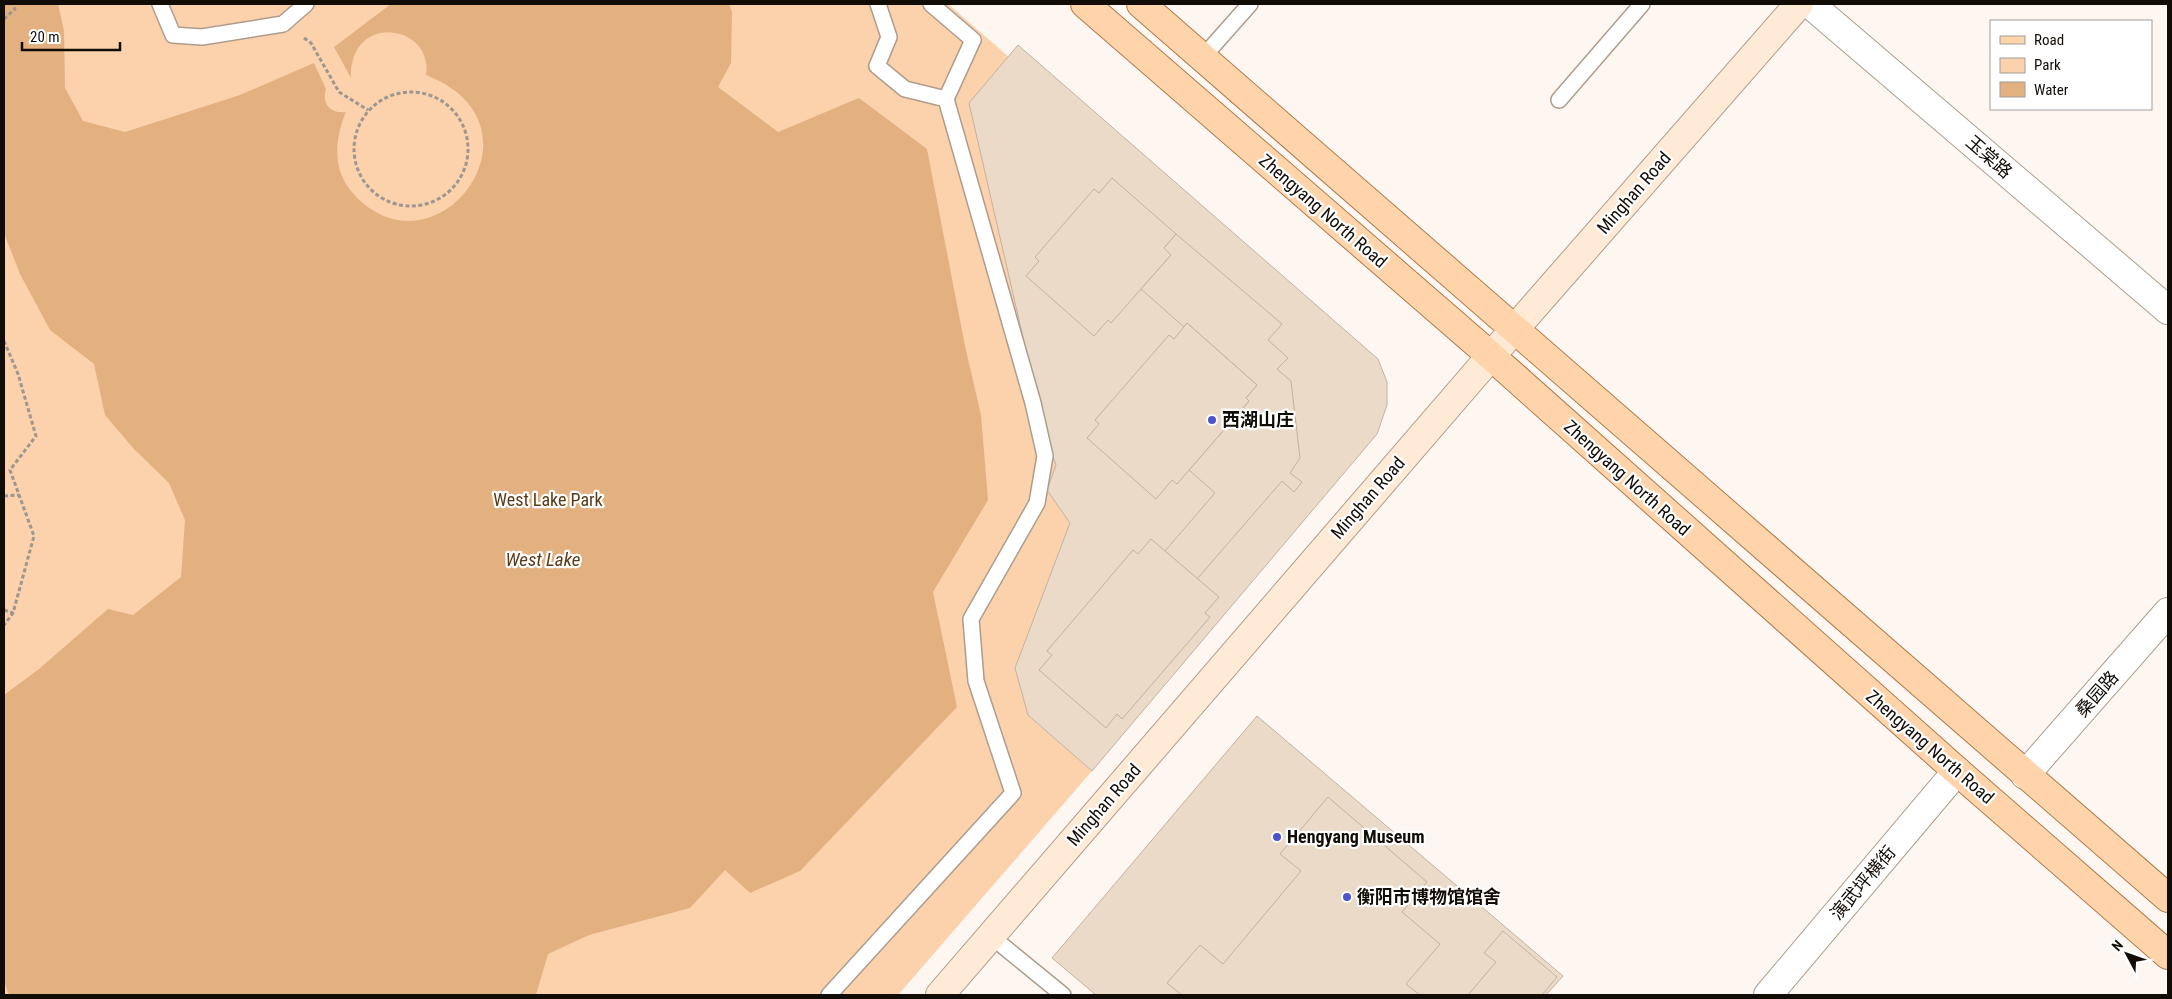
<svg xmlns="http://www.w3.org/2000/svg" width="2172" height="999" font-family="'Roboto Condensed','Noto Sans SC',sans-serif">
<rect width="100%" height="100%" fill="#fef6f0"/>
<polygon fill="#fbd2ac" points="4,4 948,4 1009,57 969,103 1046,437 1056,465 1047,490 1070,523 1015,668 1028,715 1092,771 898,995 4,995"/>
<path fill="#e3b180" d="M4,4H58L64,31L65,88L83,121L125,132L240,95L314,63L326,89C321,104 331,114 346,112C335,138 332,168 351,191C433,287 557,126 426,75C434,24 349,11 351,78L334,47L391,4H729L732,12L731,63L718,87L778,132L859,98L927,149L965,346L981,415L988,500L933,592L957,707L800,871L750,893L725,870L690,908L589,935L548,954L536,995H9L4,981V695L39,669L108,609L133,615L181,577L185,520L169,483L134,449L105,415L94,364L50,330L20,274L4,233Z"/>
<g fill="#ecdac9" stroke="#c3b1a1">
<polygon points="1018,45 1378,359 1387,382 1387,405 1377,434 1092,771 1028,715 1015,668 1070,523 1047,490 1056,465 1046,437 969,103"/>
<polygon points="1112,178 1176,234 1164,248 1171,255 1111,323 1108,320 1094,336 1026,276 1039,261 1035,257 1094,189 1099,193"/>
<polygon points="1176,234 1282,324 1268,340 1288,358 1277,369 1291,381 1300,458 1290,473 1302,482 1294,492 1282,481 1197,579 1165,551 1215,493 1189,470 1249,401 1246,398 1257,385 1187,323 1184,327 1141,289 1171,255 1164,248"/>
<polygon points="1187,323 1257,385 1246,398 1249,401 1177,484 1172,480 1156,499 1087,438 1099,424 1095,420 1169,335 1174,339"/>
<polygon points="1151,539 1219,597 1205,613 1210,617 1122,719 1117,714 1106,728 1039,670 1052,655 1047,651 1133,550 1138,554"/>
<polygon points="1257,716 1563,976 1546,995 1096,995 1052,958"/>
<polygon points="1328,797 1427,882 1402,912 1440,944 1406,984 1420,995 1182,995 1167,983 1200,945 1223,964 1301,871 1280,854"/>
<polygon points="1503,931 1557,977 1542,995 1468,995 1496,962 1484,953"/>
</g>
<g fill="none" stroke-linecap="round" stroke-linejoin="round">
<g stroke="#ae9d8d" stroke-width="18">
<g id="lane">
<polyline points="160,4 173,35 202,37 283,24 306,4"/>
<polyline points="931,4 973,40 946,99"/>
<polyline points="1203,57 1250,4"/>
<polyline points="1559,100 1642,4"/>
<polyline points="1003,946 1063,995"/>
<polyline points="829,995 1013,793 976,681 971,619 1037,503 1045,456 1033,403 946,99 905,89 877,66 889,37 878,4"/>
</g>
</g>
<g stroke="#ae9d8d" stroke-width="30">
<g id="street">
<polyline points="1810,4 2168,310"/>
<polyline points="2025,775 2168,612"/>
<polyline points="1768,995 1957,771"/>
</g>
</g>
<g stroke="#ae9d8d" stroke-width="30">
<polyline id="secondary" points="940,995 1491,356 1799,4"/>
</g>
<g stroke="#ac7c4d" stroke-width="30">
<g id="primary">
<polyline points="1085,4 1491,356 1957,771 2168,955"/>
<polyline points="1141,4 2168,898"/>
</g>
</g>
<g stroke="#9d9691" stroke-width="3" stroke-dasharray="4 2.5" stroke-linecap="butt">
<polyline points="4,19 15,9 12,4"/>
<polyline points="304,38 311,43 339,92 368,110"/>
<circle cx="411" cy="149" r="57"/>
<polyline points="4,341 18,374 36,436 10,470 34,536 13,613 4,625"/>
<polyline points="4,496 19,495"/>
<polyline points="4,610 13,613"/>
</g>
<use href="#lane" stroke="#fff" stroke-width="15"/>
<use href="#street" stroke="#fff" stroke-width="28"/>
<use href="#secondary" stroke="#ffead5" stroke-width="28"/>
<use href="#primary" stroke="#ffd4aa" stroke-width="28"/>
</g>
<g fill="#4c54ca" stroke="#fff" stroke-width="2">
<circle cx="1212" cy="420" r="5"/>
<circle cx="1277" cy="837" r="5"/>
<circle cx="1347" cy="897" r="5"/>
</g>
<g text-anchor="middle" stroke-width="4.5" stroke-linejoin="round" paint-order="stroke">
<g font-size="18" fill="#120c07" stroke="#fff">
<text transform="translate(1989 157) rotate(41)" y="6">玉棠路</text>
<text transform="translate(1634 193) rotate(-49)" y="6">Minghan Road</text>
<text transform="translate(1323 211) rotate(41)" y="6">Zhengyang North Road</text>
<text transform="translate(1627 478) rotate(42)" y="6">Zhengyang North Road</text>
<text transform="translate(1368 498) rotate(-49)" y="6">Minghan Road</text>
<text transform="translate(2097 694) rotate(-49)" y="6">桑园路</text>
<text transform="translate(1930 747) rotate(41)" y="6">Zhengyang North Road</text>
<text transform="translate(1104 805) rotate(-49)" y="6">Minghan Road</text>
<text transform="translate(1863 883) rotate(-50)" y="6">演武坪横街</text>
</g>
<g font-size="18" font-weight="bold" fill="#120c07" stroke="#fff" text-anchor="start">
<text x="1222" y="426">西湖山庄</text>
<text x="1287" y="843">Hengyang Museum</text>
<text x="1357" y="903">衡阳市博物馆馆舍</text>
</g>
<g font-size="18" fill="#5a3914" stroke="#fff">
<text x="548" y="506">West Lake Park</text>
</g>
<g font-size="19" font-style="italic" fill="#5d3b16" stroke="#fff">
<text x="543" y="566">West Lake</text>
</g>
</g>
<rect width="2172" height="999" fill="none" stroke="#120c07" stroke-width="10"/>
<rect x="1990" y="20" width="162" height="90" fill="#ffffff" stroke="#a09e9c"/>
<rect x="2000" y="36" width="25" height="8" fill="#ffd4aa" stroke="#a09e9c"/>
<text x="2034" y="45" font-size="15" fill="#120c07">Road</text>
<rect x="2000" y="58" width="25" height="15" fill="#fbd2ac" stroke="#a09e9c"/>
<text x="2034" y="70" font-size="15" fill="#120c07">Park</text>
<rect x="2000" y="82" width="25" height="15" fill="#e3b180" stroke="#a09e9c"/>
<text x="2034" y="95" font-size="15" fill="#120c07">Water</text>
<g transform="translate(2127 954) rotate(311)" stroke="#ffffff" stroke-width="4" paint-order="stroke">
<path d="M0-4L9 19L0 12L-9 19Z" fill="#120c07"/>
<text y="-8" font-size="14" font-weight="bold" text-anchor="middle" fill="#120c07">N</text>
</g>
<path d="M22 42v8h98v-8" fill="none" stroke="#120c07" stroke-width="2.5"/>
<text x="30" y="42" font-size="15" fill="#120c07" stroke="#ffffff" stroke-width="4" paint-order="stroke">20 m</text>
</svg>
